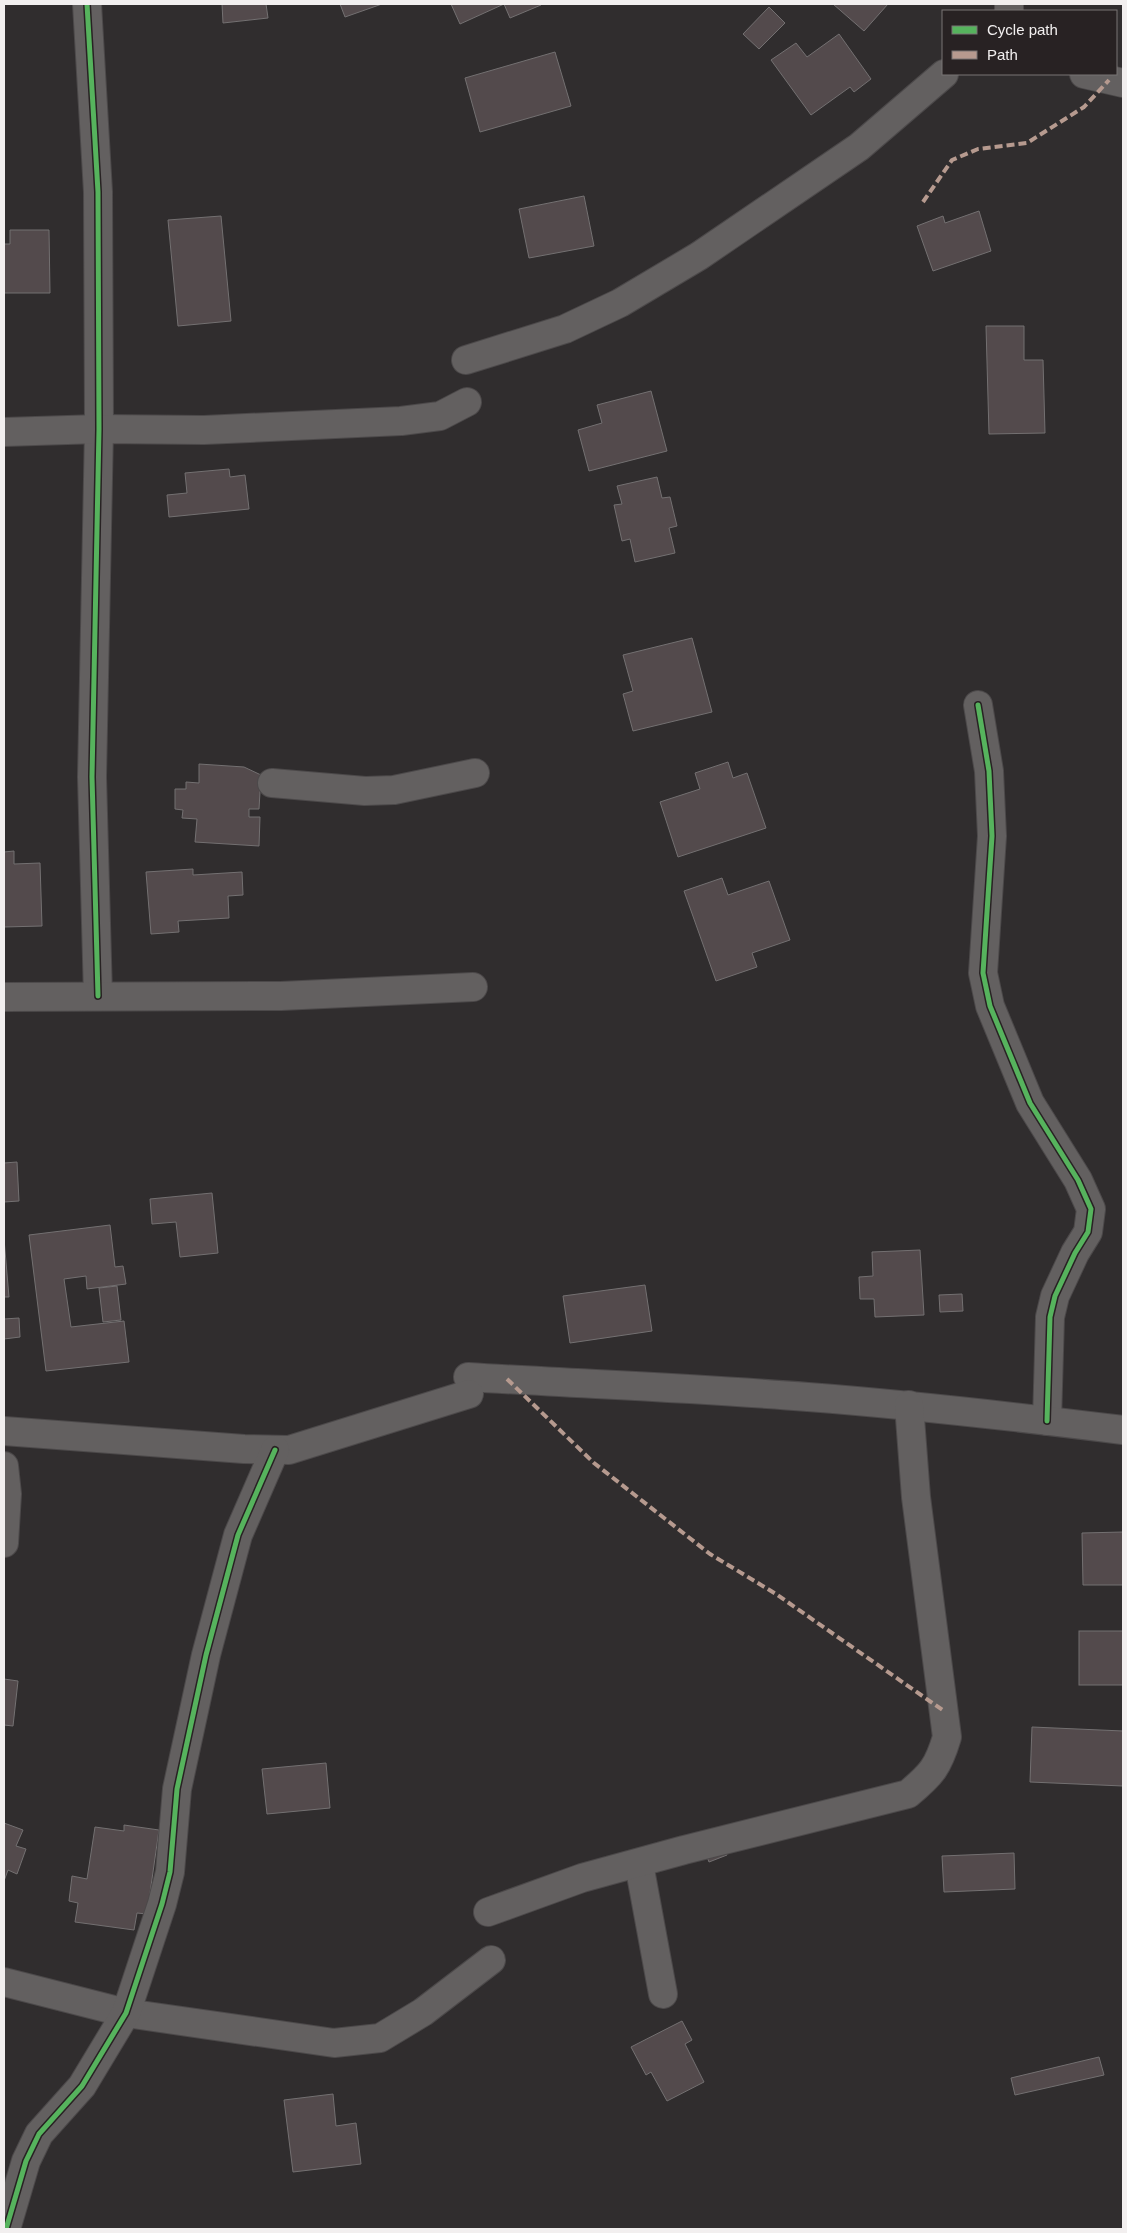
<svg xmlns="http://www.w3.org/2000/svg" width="1127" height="2233" font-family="Arial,sans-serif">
<rect width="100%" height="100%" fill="#302d2e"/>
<g fill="#534a4c" stroke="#737071">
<polygon points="222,4 266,4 268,18 223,23"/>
<polygon points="340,4 382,4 345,17"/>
<polygon points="451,4 541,4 541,5 510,18 504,4 460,24"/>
<polygon points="833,4 888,4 864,31"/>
<polygon points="769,7 785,23 759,49 743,34"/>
<polygon points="839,34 871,79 854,92 850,87 811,115 771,60 796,43 807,57"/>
<polygon points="555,52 571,106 480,132 465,78"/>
<polygon points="584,196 594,246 529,258 519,209"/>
<polygon points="979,211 991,251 933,271 917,226 943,216 945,223"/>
<polygon points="221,216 231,321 178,326 168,220"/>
<polygon points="10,230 49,230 50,293 4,293 4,244 10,244"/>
<polygon points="986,326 1024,326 1024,360 1043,360 1045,433 989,434"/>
<polygon points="651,391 667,451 589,471 578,430 602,423 597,405"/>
<polygon points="229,469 230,477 245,475 249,509 169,517 167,495 187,493 185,473"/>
<polygon points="657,477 662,498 670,497 677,526 669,528 675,553 635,562 630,539 622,541 614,505 622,504 617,486"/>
<polygon points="692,638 712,712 633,731 623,694 633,691 623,655"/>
<polygon points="728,762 733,778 747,773 766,828 678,857 660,802 700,789 695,773"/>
<polygon points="199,764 244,767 261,775 259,809 249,809 249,817 260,817 259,846 195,842 197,819 182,818 183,810 175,809 175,789 186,789 186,782 199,783"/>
<polygon points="14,851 14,864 40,863 42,926 4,927 4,852"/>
<polygon points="193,869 193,875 242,872 243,895 228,896 229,918 178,921 179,932 151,934 146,872"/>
<polygon points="722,878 728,895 769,881 790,940 752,953 757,967 716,981 684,891"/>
<polygon points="17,1162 19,1201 4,1202 4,1163"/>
<polygon points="212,1193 218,1253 180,1257 176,1222 152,1224 150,1199"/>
<polygon points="110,1225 115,1267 123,1266 126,1284 87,1289 86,1276 64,1279 71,1327 124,1321 129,1362 46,1371 29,1235"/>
<polygon points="4,1239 9,1297 4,1297"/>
<polygon points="920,1250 924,1315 875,1317 874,1299 860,1299 859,1277 873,1276 872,1252"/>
<polygon points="645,1285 652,1331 570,1343 563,1296"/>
<polygon points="117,1286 121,1320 103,1322 99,1288"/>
<polygon points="962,1294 963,1311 940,1312 939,1295"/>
<polygon points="19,1318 20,1337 4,1339 4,1319"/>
<polygon points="1123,1532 1123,1585 1083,1585 1082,1533"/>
<rect x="1079" y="1631" width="44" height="54"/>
<polygon points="4,1679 18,1681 13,1726 4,1725"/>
<polygon points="1032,1727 1123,1731 1123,1786 1030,1782"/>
<polygon points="326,1763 330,1808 267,1814 262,1769"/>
<polygon points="4,1823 23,1830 16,1846 26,1849 17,1874 8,1870 4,1881"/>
<polygon points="124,1825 159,1830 147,1914 137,1913 134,1930 75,1922 78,1903 69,1901 72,1876 87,1879 95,1827 124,1831"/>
<polygon points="722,1843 727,1855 709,1862 704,1849"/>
<polygon points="1014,1853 1015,1889 944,1892 942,1856"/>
<polygon points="682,2021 692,2040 685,2044 704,2082 667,2101 651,2072 646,2075 631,2047"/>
<polygon points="1099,2057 1104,2075 1015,2095 1011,2078"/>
<polygon points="333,2094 336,2126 356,2123 361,2164 293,2172 284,2100"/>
</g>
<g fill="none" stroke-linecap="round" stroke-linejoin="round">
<g stroke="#4c494a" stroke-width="30">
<g id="minor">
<polyline points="87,4 98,192 99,429 92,777 98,996"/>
<polyline points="1009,4 1009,11"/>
<polyline points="1084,74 1123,83"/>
<polyline points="466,360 565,329 620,303 699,256 859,147 944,74"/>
<polyline points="4,432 99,429 204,430 401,421 440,416 467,402"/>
<polyline points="978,705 989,771 992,836 983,973 990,1006 1030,1103 1078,1180 1091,1209 1088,1232 1075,1253 1055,1296 1050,1317 1047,1421"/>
<polyline points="272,783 365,791 394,790 475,773"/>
<polyline points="4,997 281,996 473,987"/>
<path d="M468,1377C581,1384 695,1388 808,1397C913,1405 1018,1417 1123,1430"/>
<polyline points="4,1431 244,1449 289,1450 469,1394"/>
<polyline points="4,1466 7,1494 4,1543"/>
<polyline points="639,1864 663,1994"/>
<path d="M488,1912L582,1878L684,1850L908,1794C932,1774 938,1767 947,1737L916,1497L909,1405"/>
<polyline points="4,1982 126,2013 334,2043 380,2038 423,2012 491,1960"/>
<polyline points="6,2229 26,2161 39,2134 82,2086 126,2013 162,1904 170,1872 177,1789 206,1655 238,1535 275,1450"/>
</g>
</g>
<use href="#minor" stroke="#636060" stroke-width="28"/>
<g stroke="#b69a8f" stroke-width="4" stroke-dasharray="8 4" stroke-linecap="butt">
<polyline points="923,202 952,160 978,149 1027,143 1084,107 1109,80"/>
<polyline points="507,1379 594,1463 710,1554 776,1594 944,1711"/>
</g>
<g stroke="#282223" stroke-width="8">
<g id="cycleway">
<polyline points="87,4 98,192 99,429 92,777 98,996"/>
<polyline points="978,705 989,771 992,836 983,973 990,1006 1030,1103 1078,1180 1091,1209 1088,1232 1075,1253 1055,1296 1050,1317 1047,1421"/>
<polyline points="6,2229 26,2161 39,2134 82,2086 126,2013 162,1904 170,1872 177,1789 206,1655 238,1535 275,1450"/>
</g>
</g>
<use href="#cycleway" stroke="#56b35d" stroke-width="5"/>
</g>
<rect width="1127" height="2233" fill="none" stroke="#f2efef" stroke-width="10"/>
<rect x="942" y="10" width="175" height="65" fill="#282223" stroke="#797475"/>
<rect x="952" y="26" width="25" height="8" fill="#56b35d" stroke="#797475"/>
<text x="987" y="35" font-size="15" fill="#f2efef">Cycle path</text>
<rect x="952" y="51" width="25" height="8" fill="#b69a8f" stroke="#797475"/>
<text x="987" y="60" font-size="15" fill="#f2efef">Path</text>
</svg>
